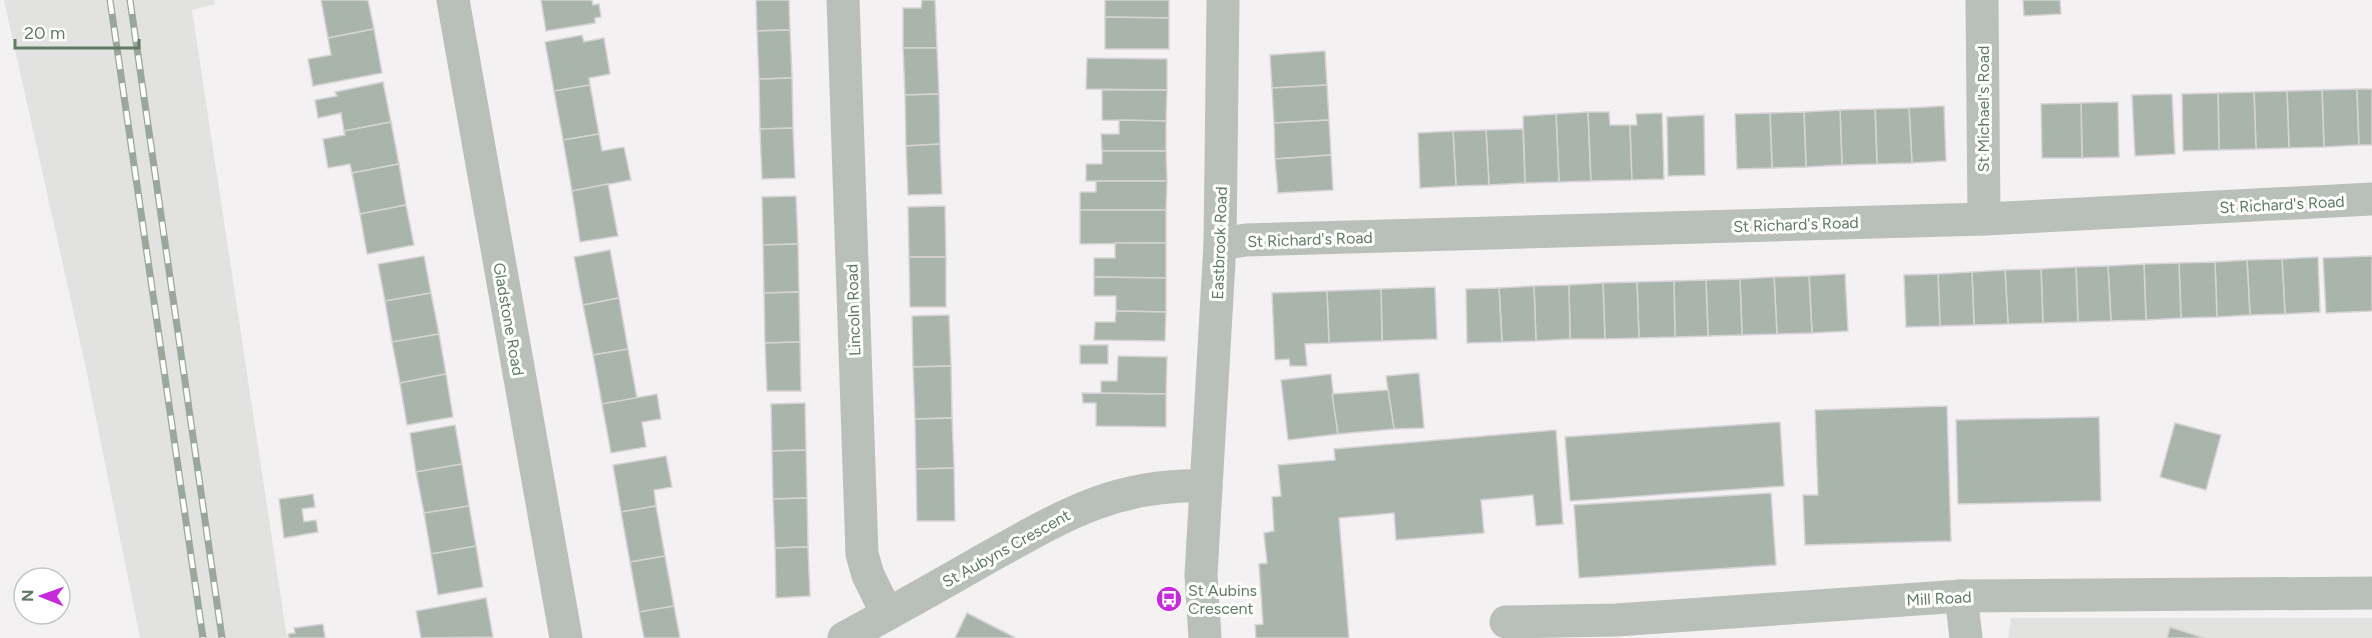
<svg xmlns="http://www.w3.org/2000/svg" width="2372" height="638" font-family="Figtree,sans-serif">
<rect width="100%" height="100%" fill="#f4f1f2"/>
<g fill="#e2e2e0">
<polygon points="4,0 214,0 215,4 192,10 287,638 140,638 85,364"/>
<polygon points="2011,618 2372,618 2372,638 2008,638"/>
</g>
<g fill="#a9b5aa" stroke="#d6d3d4" stroke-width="1.5">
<polygon points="321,0 368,0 374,29 328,38"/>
<polygon points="541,0 592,0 593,5 599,4 601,17 595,18 595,23 546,31"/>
<polygon points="756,0 789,0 790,30 757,31"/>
<polygon points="922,0 935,0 937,48 903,48 903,8 921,8"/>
<polygon points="1105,0 1169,0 1169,18 1105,17"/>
<polygon points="2023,0 2060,0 2061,14 2024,16"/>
<polygon points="1105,17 1169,18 1169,49 1105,49"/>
<polygon points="374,29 382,73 313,86 308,59 331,55 328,38"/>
<polygon points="790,30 792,78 759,79 757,31"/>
<polygon points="582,35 584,42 604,38 610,74 589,78 590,85 554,91 545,42"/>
<polygon points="903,48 937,48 939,94 905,95"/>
<polygon points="1325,51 1327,85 1272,88 1270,55"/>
<polygon points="1087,58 1167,59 1167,90 1086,89"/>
<polygon points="792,78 793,128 760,129 759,79"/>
<polygon points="383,82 391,122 344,131 341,113 318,118 315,100 337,96 335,92"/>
<polygon points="590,85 599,134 563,140 554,91"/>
<polygon points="1327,85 1329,120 1274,123 1272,88"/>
<polygon points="2357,89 2359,145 2324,147 2322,90"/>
<polygon points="2357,89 2372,89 2372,145 2359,145"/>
<polygon points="1102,90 1167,90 1166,121 1102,120"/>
<polygon points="2322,90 2324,147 2289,148 2287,91"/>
<polygon points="2287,91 2289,148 2256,149 2254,92"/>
<polygon points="2254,92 2256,149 2219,150 2218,93"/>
<polygon points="2218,93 2219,150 2183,151 2182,94"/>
<polygon points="939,94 940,144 906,146 905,95"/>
<polygon points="2172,94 2175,154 2135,156 2132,95"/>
<polygon points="2118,102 2119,157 2082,158 2081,103"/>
<polygon points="2081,103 2082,158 2042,158 2041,104"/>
<polygon points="1944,106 1946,161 1912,163 1909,108"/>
<polygon points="1909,108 1912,163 1877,164 1875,109"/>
<polygon points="1875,109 1877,164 1842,165 1840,110"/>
<polygon points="1840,110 1842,165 1806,167 1804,112"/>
<polygon points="1588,112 1591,181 1559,182 1556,114"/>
<polygon points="1588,112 1609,112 1610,125 1630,125 1632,180 1591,181"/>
<polygon points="1804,112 1806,167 1772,168 1770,113"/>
<polygon points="1662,113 1664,179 1632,180 1630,125 1637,125 1636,114"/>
<polygon points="1770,113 1772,168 1737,169 1735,114"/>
<polygon points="1556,114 1559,182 1525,183 1523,116"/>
<polygon points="1704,115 1705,175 1668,176 1667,117"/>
<polygon points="1119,120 1166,121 1166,151 1102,151 1101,134 1119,134"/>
<polygon points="1329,120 1331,155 1275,159 1274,123"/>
<polygon points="391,122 399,164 352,173 350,164 328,168 323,139 345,135 344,131"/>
<polygon points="793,128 795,178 762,179 760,129"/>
<polygon points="1523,129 1525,183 1489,185 1486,130"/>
<polygon points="1486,130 1489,185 1456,186 1453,131"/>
<polygon points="1453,131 1456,186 1420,188 1418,133"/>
<polygon points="599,134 602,151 624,147 631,180 572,191 563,140"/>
<polygon points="940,144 942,194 908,195 906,146"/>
<polygon points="1102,151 1166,151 1167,181 1086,181 1086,164 1102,164"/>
<polygon points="1331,155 1333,190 1278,193 1275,159"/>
<polygon points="399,164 406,205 360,214 352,173"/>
<polygon points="1096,181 1167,181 1166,210 1080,210 1080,192 1096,192"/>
<polygon points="608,184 618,236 580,242 572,191"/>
<polygon points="796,196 798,244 763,245 762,197"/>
<polygon points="406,205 414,245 367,254 360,214"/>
<polygon points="945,206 946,257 909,257 908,207"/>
<polygon points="1080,210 1166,210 1166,243 1080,244"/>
<polygon points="1115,243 1166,243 1166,278 1094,277 1094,258 1115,258"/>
<polygon points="798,244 799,292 764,293 763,245"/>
<polygon points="610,250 619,298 583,305 574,257"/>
<polygon points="424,256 431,293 385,301 378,264"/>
<polygon points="2372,256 2372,311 2326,313 2323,258"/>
<polygon points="909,257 946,257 946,307 910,307"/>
<polygon points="2318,257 2320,312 2285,314 2282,259"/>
<polygon points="2282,259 2285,314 2250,315 2247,260"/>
<polygon points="2247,260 2250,315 2217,317 2215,262"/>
<polygon points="2215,262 2217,317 2181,318 2179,263"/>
<polygon points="2179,263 2181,318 2146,320 2144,264"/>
<polygon points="2144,264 2146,320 2111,321 2108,266"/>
<polygon points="2108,266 2111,321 2078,322 2076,267"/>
<polygon points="2076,267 2078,322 2043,323 2041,269"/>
<polygon points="2041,269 2043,323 2008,324 2005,270"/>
<polygon points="2005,270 2008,324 1974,325 1972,272"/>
<polygon points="1972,272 1974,325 1940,326 1938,274"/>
<polygon points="1845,274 1848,331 1812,333 1809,276"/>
<polygon points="1938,274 1940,326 1906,327 1904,275"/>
<polygon points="1809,276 1812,333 1777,334 1774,277"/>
<polygon points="1094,277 1166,278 1166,312 1116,311 1116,296 1094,296"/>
<polygon points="1774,277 1777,334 1742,335 1740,279"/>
<polygon points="1740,279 1742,335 1708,336 1706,280"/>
<polygon points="1706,280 1708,336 1675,337 1674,281"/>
<polygon points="1674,281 1675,337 1639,338 1637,282"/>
<polygon points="1637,282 1639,338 1605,339 1603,283"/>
<polygon points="1603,283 1605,339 1570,339 1569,285"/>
<polygon points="1569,285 1570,339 1536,341 1534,286"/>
<polygon points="1534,286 1536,341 1502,342 1499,288"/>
<polygon points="1435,287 1437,339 1382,341 1381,289"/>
<polygon points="1499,288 1502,342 1467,343 1466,289"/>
<polygon points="1381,289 1382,341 1329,343 1327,291"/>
<polygon points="1327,291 1329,343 1305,344 1307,366 1290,366 1289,359 1275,360 1272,293"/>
<polygon points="799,292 800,342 765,343 764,293"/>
<polygon points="431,293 439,334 392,342 385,301"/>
<polygon points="619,298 628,349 593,355 583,305"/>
<polygon points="1116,311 1166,312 1165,341 1094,340 1095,322 1115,322"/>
<polygon points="949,315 951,366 913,367 912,316"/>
<polygon points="439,334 446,374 400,383 392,342"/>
<polygon points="800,342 801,391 767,391 765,343"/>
<rect x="1080" y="345" width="28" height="19"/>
<polygon points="628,349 637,398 602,404 593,355"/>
<polygon points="1118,356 1167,357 1166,394 1101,393 1101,381 1117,381"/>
<polygon points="951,366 952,418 915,419 913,367"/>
<polygon points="1419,373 1424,428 1394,429 1386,376"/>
<polygon points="446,374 453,417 407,425 400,383"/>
<polygon points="1331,374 1338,434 1288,440 1281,380"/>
<polygon points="1388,390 1394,429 1338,434 1332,394"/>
<polygon points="1082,393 1166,394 1166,427 1096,426 1096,403 1083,403"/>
<polygon points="657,394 661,419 642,422 646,447 611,453 602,404"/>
<polygon points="805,403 806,450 772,451 771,404"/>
<polygon points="1947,406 1951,541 1805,545 1803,495 1818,495 1815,410"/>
<polygon points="2099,417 2101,501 1958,504 1956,420"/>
<polygon points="952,418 954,468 916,469 915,419"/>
<polygon points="1780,422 1784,486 1570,501 1565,437"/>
<polygon points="2175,423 2221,435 2206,490 2160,477"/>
<polygon points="455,425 462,464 416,472 410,433"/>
<polygon points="1556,430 1563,524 1536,526 1533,495 1481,500 1484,533 1396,540 1394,513 1339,518 1349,638 1256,638 1255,625 1263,624 1259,564 1267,563 1264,533 1274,531 1272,497 1281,496 1278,465 1335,460 1334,449"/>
<polygon points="806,450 807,498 773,499 772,451"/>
<polygon points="666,456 672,487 654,490 656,506 621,512 613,465"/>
<polygon points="462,464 469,506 424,513 416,472"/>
<polygon points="954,468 955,521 917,521 916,469"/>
<polygon points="1771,493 1776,565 1579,578 1574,505"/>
<polygon points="313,494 315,507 302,509 304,522 316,520 318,532 284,538 279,499"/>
<polygon points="807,498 808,547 775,548 773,499"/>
<polygon points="469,506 476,546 431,554 424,513"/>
<polygon points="656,506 665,556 630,562 621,512"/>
<polygon points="476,546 483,587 438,595 431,554"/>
<polygon points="808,547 810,596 776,598 775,548"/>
<polygon points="665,556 674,606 639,612 630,562"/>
<polygon points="486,598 493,637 421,638 416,611"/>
<polygon points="674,606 680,638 644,638 639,612"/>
<polygon points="967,613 1014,637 1013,638 955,638"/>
<polygon points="323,624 325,638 289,638 288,634 295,633 294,628"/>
<polygon points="2170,627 2204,638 2167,638"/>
</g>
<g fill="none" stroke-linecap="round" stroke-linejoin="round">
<g stroke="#b8c0b9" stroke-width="33">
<polyline points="453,0 566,638"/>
<polyline points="843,0 862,554 868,575 887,614"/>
<polyline points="1982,0 1984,219"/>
<polyline points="1220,244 1246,240 1984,219 2372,199"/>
<polyline points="1961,596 1966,638"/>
<polyline points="1506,622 1616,620 1961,596 2372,593"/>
<path d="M844,638C890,613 935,588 980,562C1059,518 1113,483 1206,486"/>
<polyline points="1205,638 1201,575 1220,244 1223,0"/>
</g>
<g stroke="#9aa79c" stroke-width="7">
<g id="rail">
<polyline points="110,0 203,638"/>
<polyline points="130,0 222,638"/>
</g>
</g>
<use href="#rail" stroke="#fff" stroke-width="4.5" stroke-dasharray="14" stroke-linecap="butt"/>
</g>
<defs>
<g id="bus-disc" transform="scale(1.35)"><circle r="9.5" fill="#c62adb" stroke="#fff"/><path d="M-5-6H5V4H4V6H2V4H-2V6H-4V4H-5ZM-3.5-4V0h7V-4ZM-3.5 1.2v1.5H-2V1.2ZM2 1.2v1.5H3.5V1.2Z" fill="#fff"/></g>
</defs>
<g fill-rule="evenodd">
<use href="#bus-disc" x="1169" y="599"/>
</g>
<g text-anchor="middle" stroke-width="6" stroke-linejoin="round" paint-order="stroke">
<g font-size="16" fill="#607a63" stroke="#fff">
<text transform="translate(1983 109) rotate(-90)" y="6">St Michael's Road</text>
<text transform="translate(2282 204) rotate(-3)" y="6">St Richard's Road</text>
<text transform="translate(1796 224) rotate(-2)" y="6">St Richard's Road</text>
<text transform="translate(1310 239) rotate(-2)" y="6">St Richard's Road</text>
<text transform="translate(1219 243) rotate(-88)" y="6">Eastbrook Road</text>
<text transform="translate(853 310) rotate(-92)" y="6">Lincoln Road</text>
<text transform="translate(509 319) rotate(80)" y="6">Gladstone Road</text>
<text transform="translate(1006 548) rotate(-29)" y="6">St Aubyns Crescent</text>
<text transform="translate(1939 598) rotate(-3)" y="6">Mill Road</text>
</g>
<g font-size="16" fill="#607a63" stroke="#fff" text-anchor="start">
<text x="1188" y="596">St Aubins<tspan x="1188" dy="18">Crescent</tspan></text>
</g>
</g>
<g transform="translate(42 596) rotate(271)"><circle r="28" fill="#ffffff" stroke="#bfcac1" stroke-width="1.5"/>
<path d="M0-4.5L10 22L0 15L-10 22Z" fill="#c62adb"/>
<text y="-9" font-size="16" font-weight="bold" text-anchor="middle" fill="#607a63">N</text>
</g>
<path d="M15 39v9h124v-9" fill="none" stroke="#607a63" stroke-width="3"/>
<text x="24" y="39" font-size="18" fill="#607a63" stroke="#ffffff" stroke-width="4.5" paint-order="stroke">20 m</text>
</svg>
